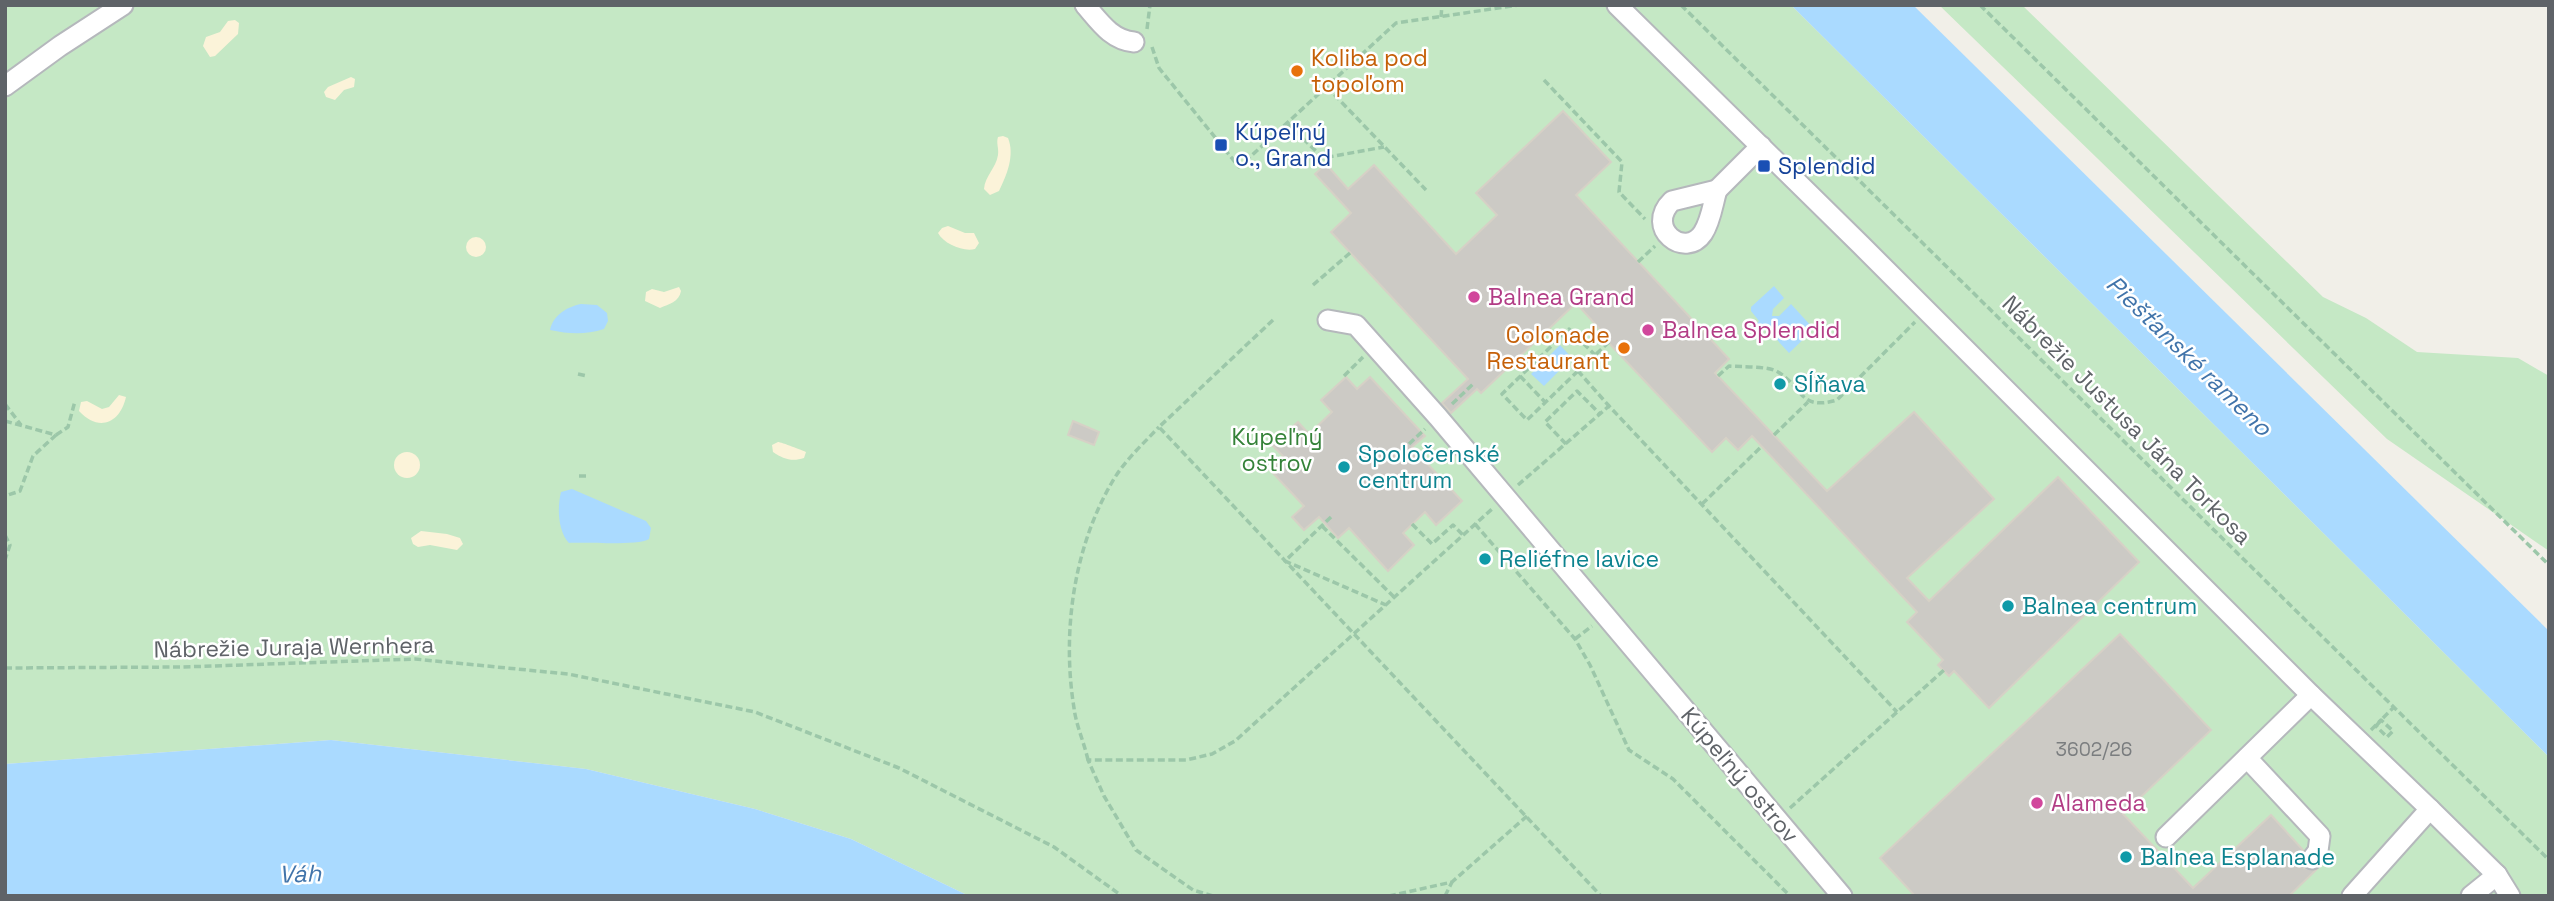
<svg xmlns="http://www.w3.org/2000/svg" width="2554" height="901" font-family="'Space Grotesk',sans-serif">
<rect width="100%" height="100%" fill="#f1efe8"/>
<g fill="#c5e8c5">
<polygon points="5,5 1791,5 2549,757 2549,896 969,896 851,839 755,809 586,769 331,740 5,764"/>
<polygon points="1939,5 2022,5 2323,297 2366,318 2417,352 2518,358 2549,376 2549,551 2387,439"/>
</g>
<g fill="#fbf3d9">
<polygon points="235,20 239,23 238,34 215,56 210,57 203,46 206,37 220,32 228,21"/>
<polygon points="351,77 355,79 354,87 344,90 335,100 326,97 324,92 328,87"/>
<path d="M1003,136L1008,138C1015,155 1007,175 999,191L990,195L984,189C985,176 996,168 998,155C999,148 996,143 998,137Z"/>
<path d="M948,226L965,233H974L979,243L975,249C963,252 944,244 938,233L942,228Z"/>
<circle cx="476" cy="247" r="10"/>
<path d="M679,287L681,291C679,302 669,304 660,308L645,301L646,292L652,289L664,292Z"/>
<path d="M119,395L126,397C120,424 98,432 79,411L81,402L87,401L102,409L109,407Z"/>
<path d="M778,442C781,442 804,451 806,452L804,458C792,462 783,459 773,452L772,445Z"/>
<circle cx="407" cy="465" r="13"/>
<polygon points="421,531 447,534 460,538 463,544 457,550 430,545 418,547 413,544 411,538"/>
</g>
<g fill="#aadaff">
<polygon points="1791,5 1913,5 2549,631 2549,757"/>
<polygon points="1774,286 1784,298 1773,309 1772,316 1779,316 1791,304 1812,327 1811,332 1789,353 1769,331 1765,329 1759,335 1753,328 1759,321 1751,311 1751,307"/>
<path d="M581,304L597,305L607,313L608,321L604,329C585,335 569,334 550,330C553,315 567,307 581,304Z"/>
<polygon points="1560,345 1572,358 1544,386 1531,374"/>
<path d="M572,489L646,521L651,528L649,539C638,546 586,542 569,543C558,531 557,508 561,492Z"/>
<polygon points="331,740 586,769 755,809 851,839 969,896 5,896 5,764"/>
</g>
<g fill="#cccac5" stroke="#d6d1c6" stroke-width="2">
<polygon points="1563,111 1611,162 1576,195 1729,359 1715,373 1827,491 1914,412 1994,499 1907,578 1929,601 2058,477 2139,562 1989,708 1954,671 1949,676 1938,665 1943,660 1907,622 1917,612 1752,436 1738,450 1726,438 1712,452 1604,338 1606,336 1576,303 1481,393 1477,389 1451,413 1442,403 1468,379 1331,232 1351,213 1315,174 1326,164 1348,189 1374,165 1456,254 1497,215 1476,193"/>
<polygon points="1346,377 1357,389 1370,377 1425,436 1412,447 1462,501 1436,525 1425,512 1403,533 1414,545 1388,571 1349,528 1338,538 1319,517 1304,530 1292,517 1304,506 1270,470 1283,456 1272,445 1298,422 1309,434 1332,412 1321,400"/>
<polygon points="1073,421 1099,432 1094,445 1068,435"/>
<polygon points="2120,634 2211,730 2123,814 2193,888 2271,815 2303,850 2300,858 2304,868 2316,870 2289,896 1915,896 1880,858"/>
</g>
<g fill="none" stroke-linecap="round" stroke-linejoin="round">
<g stroke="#b5b8bc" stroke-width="23">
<g id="minor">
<path d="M1085,5C1099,21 1111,40 1134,42"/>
<polyline points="1617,5 1860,244 2311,695 2430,809 2497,875 2510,896"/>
<polyline points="5,86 60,46 123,5"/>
<path d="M1717,190C1713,203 1711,221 1703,233C1685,260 1644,228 1672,201Z"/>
<polyline points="1717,190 1761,146"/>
<polyline points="1328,320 1356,325 1438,417 1842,896"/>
<polyline points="2247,758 2320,836 2318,851 2312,859"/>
<polyline points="2166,837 2311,695"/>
<polyline points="2352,896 2430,809"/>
<polyline points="2471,896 2497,875"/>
</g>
</g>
<g stroke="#9cc7a9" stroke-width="3.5" stroke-dasharray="7 3.5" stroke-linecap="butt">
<polyline points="1681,5 2549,860"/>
<polyline points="1980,5 2549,565"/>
<polyline points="1441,17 1442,5"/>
<polyline points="1147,29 1150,5"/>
<polyline points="1152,47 1159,68 1239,167 1396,23 1519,5"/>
<polyline points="1544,80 1622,162 1619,192 1645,219"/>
<polyline points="1327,87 1426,190"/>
<polyline points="1288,124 1323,158 1384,147"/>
<polyline points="1638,262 1655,246"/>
<polyline points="1313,285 1350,253"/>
<polyline points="1273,320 1159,427 1601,896"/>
<polyline points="1609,342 1578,371 1609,406"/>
<polyline points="1578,371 1527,420 1502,394 1569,329 1595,355"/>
<polyline points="578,374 587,376"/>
<polyline points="1344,376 1363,357"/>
<polyline points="1520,376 1545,402"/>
<path d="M1718,376L1729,366C1740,367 1770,366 1778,372C1804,388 1799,411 1837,400L1915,322"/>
<polyline points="5,404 21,425"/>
<polyline points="1452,404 1473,384"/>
<polyline points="5,421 56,435 33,456 20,491 5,496"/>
<polyline points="56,435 68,427 75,401"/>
<polyline points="1774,435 1808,402"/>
<polyline points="1409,444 1425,429"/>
<polyline points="1566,444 1545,422 1577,391 1600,414"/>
<polyline points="579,476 588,476"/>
<polyline points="1518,485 1609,406 1897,712"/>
<polyline points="1702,504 1762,446"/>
<polyline points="1331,517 1285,561 1386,605"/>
<polyline points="1412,524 1432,544 1453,525 1463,535"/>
<polyline points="1475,524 1575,639 1590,665 1629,750 1673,779 1790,896"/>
<polyline points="1322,526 1394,597"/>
<polyline points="5,535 10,545 5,560"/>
<polyline points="1575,639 1592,626"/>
<polyline points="5,668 183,667 415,659 568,674 755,712 899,768 1054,847 1122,896"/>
<polyline points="2383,718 2394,707"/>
<polyline points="2371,730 2381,720 2393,731 2387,737 2376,726"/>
<path d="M1088,760C1084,742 1076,725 1074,708C1062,634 1073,550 1111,484C1123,462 1142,445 1159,427"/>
<polyline points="1790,808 1944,670"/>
<polyline points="1213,896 1193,890 1136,850 1104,796 1088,760 1186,760 1212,754 1235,741 1492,509"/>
<polyline points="1389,896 1452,882 1527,816"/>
<polyline points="1445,896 1452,882"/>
</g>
<use href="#minor" stroke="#fff" stroke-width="19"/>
<polyline stroke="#9cc7a9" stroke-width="3.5" stroke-dasharray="7 3.5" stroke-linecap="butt" points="2376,726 2383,718"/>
</g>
<g fill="#e8710a" stroke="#fff" stroke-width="2.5">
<circle cx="1297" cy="71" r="7"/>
<circle cx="1624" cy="348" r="7"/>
</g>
<g fill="#1a4fb4" stroke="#fff" stroke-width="2.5">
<rect x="1214" y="138" width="14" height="14" rx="3.5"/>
<rect x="1757" y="159" width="14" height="14" rx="3.5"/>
</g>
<g fill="#d1479c" stroke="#fff" stroke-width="2.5">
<circle cx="1474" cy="297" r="7"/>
<circle cx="1648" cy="330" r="7"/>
<circle cx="2037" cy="803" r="7"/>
</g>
<g fill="#0f9aa8" stroke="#fff" stroke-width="2.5">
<circle cx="1780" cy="384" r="7"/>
<circle cx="1344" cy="467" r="7"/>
<circle cx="1485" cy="559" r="7"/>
<circle cx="2008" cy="606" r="7"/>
<circle cx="2126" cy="857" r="7"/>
</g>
<g text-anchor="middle" stroke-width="5" stroke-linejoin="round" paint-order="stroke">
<g font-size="19" fill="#7a7d7f">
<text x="2094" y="756">3602/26</text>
</g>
<g font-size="23" fill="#c56008" stroke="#fff" text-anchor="start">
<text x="1311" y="66">Koliba pod<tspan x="1311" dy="26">topoľom</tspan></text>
<text x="1610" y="343" text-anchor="end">Colonade<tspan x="1610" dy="26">Restaurant</tspan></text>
</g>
<g font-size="23" fill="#164399" stroke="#fff" text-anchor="start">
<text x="1235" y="140">Kúpeľný<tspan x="1235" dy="26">o., Grand</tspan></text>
<text x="1778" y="174">Splendid</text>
</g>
<g font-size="23" fill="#b23c85" stroke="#fff" text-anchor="start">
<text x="1488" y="305">Balnea Grand</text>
<text x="1662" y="338">Balnea Splendid</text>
<text x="2051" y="811">Alameda</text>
</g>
<g font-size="23" fill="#0d838f" stroke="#fff" text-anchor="start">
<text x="1794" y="392">Sĺňava</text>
<text x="1358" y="462">Spoločenské<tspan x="1358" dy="26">centrum</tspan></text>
<text x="1499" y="567">Reliéfne lavice</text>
<text x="2022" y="614">Balnea centrum</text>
<text x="2140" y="865">Balnea Esplanade</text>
</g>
<g font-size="23" fill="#5f6368" stroke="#fff">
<text transform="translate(2127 420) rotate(45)" y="8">Nábrežie Justusa Jána Torkosa</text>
<text transform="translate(294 647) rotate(-1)" y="8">Nábrežie Juraja Wernhera</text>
<text transform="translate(1740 775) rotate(50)" y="8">Kúpeľný ostrov</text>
</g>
<g font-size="23" fill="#348238" stroke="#fff">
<text x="1277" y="445">Kúpeľný<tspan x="1277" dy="26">ostrov</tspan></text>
</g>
<g font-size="24" font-style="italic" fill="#4174aa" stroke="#fff">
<text transform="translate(2189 356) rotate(44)" y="8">Piešťanské rameno</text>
<text transform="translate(300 874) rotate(-2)" y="8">Váh</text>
</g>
</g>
<rect width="2554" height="901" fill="none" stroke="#5f6368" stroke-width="14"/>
</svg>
